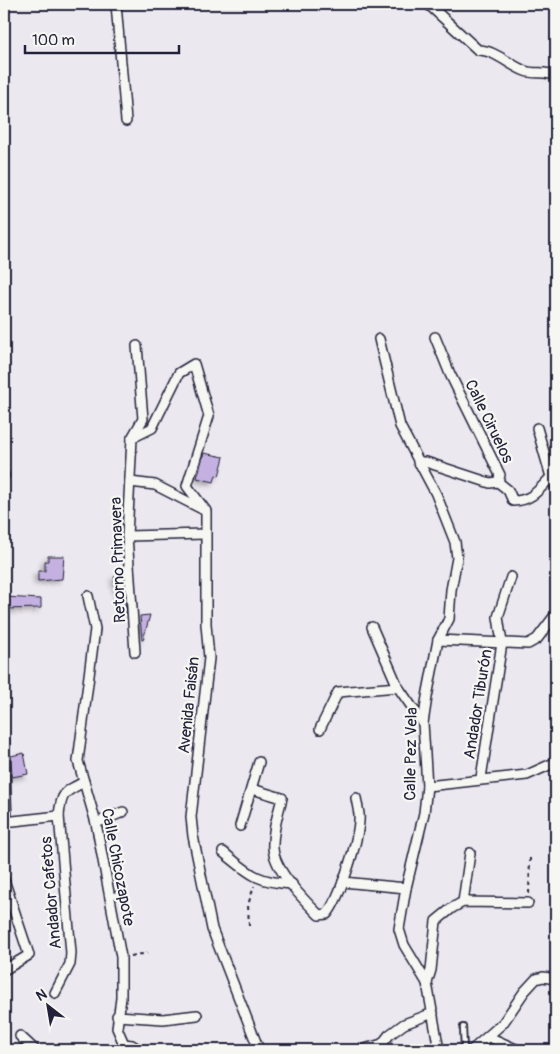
<svg xmlns="http://www.w3.org/2000/svg" width="560" height="1054" font-family="Pangolin,sans-serif">
<defs>
<filter id="shadow"><feDropShadow dx="-3.5" dy="3.5" stdDeviation="2.5" flood-color="#0004"/></filter>
</defs>
<rect width="100%" height="100%" fill="#ece8ef"/>
<filter id="ink" filterUnits="userSpaceOnUse"><feTurbulence type="fractalNoise" baseFrequency=".02" numOctaves="2"/><feDisplacementMap in="SourceGraphic" scale="10" xChannelSelector="R" yChannelSelector="G"/><feConvolveMatrix kernelMatrix="1 2 1 2 8 2 1 2 1" color-interpolation-filters="sRGB"/></filter>
<g filter="url(#ink)">
<g fill="#c4b1e1" stroke="#22223b" filter="url(#shadow)">
<polygon points="204,453 224,457 219,476 216,475 214,482 197,478"/>
<polygon points="48,556 64,556 62,579 38,581 38,571 45,571 45,561 48,561"/>
<polygon points="123,574 126,614 124,614 114,577"/>
<polygon points="4,597 41,599 41,608 4,609"/>
<polygon points="150,615 143,640 142,640 140,616"/>
<polygon points="24,753 28,774 12,777 11,756"/>
</g>
<g fill="none" stroke-linecap="round" stroke-linejoin="round">
<g stroke="#22223b" stroke-width="8">
<g id="lane">
<polyline points="109,897 124,892"/>
<polyline points="463,1027 464,1050"/>
</g>
</g>
<g stroke="#22223b" stroke-width="12">
<g id="street">
<polyline points="116,4 126,121"/>
<path d="M428,4L478,50C495,50 509,65 525,71C535,75 544,70 556,76"/>
<polyline points="435,337 450,374 500,475 498,482"/>
<polyline points="379,339 400,426 436,494 455,542 457,558 451,590 449,619 438,640 427,697 423,723 427,786 424,813 406,888 399,929 404,945 427,983 439,1050"/>
<polyline points="537,428 551,477 556,487"/>
<polyline points="132,438 152,428 179,373 194,364 209,416 187,486 206,511 206,624 209,658 191,817 193,836 212,929 259,1050"/>
<path d="M418,462H426L490,483L498,482L508,490L513,501C531,501 539,490 551,477"/>
<polyline points="4,476 4,475"/>
<polyline points="130,482 155,485 204,510"/>
<polyline points="127,536 205,534"/>
<polyline points="88,596 95,629 78,761 96,823 121,957 121,998 117,1028 124,1044"/>
<polyline points="372,627 398,687 423,723"/>
<polyline points="438,640 528,644 537,639 556,614"/>
<polyline points="135,652 127,536 132,438 143,419 137,346"/>
<polyline points="320,729 338,692 398,687"/>
<polyline points="4,740 7,823"/>
<polyline points="481,778 502,643 498,617 511,577"/>
<polyline points="427,786 527,775 556,762"/>
<path d="M252,789L282,798C278,814 272,832 273,848C274,870 304,900 319,915L327,914C340,898 361,835 359,814C358,808 357,803 356,798"/>
<polyline points="4,822 59,816"/>
<polyline points="96,823 123,812"/>
<polyline points="240,826 259,762"/>
<path d="M223,852C250,874 256,882 292,884"/>
<polyline points="4,880 29,955 4,970"/>
<polyline points="343,882 406,888"/>
<polyline points="463,902 470,853"/>
<polyline points="427,983 431,970 436,921 452,908 463,902 528,903"/>
<path d="M55,993L70,964L71,953L59,816C61,793 64,792 84,782"/>
<polyline points="117,1016 163,1019 197,1015"/>
<polyline points="20,1036 35,1050"/>
<polyline points="489,1037 518,1050"/>
<polyline points="124,1044 132,1045 140,1050"/>
<polyline points="116,1050 124,1044"/>
<polyline points="361,1050 382,1044 389,1035 404,1024 433,1013"/>
<polyline points="472,1050 503,1023 524,992 536,979 543,977 556,979"/>
</g>
</g>
<g stroke="#22223b" stroke-width="2" stroke-dasharray="4 4" stroke-linecap="butt">
<polyline points="529,894 530,857"/>
<polyline points="249,926 248,905 254,886"/>
<polyline points="131,956 148,953"/>
</g>
<use href="#lane" stroke="#f6f6f2" stroke-width="4.5"/>
<use href="#street" stroke="#f6f6f2" stroke-width="9"/>
</g>
</g>
<g text-anchor="middle" stroke-width="4.5" stroke-linejoin="round" paint-order="stroke">
<g font-size="16" fill="#22223b" stroke="#f6f6f2">
<text transform="translate(490 421) rotate(64)" y="6">Calle Ciruelos</text>
<text transform="translate(117 560) rotate(-92)" y="6">Retorno Primavera</text>
<text transform="translate(477 704) rotate(-81)" y="6">Andador Tiburón</text>
<text transform="translate(188 705) rotate(-84)" y="6">Avenida Faisán</text>
<text transform="translate(410 754) rotate(-89)" y="6">Calle Pez Vela</text>
<text transform="translate(119 867) rotate(79)" y="6">Calle Chicozapote</text>
<text transform="translate(50 893) rotate(-95)" y="6">Andador Cafetos</text>
</g>
</g>
<rect width="560" height="1054" fill="none" stroke="#f6f6f2" stroke-width="20"/>
<rect x="10" y="10" width="540" height="1034" fill="none" stroke="#22223b" stroke-width="2" filter="url(#ink)"/>
<g transform="translate(48 1006) rotate(329)" stroke="#f6f6f2" stroke-width="4" paint-order="stroke">
<path d="M0-4L9 19L0 12L-9 19Z" fill="#22223b"/>
<text y="-8" font-size="14" font-weight="bold" text-anchor="middle" fill="#22223b">N</text>
</g>
<path d="M25 45v8h154v-8" fill="none" stroke="#22223b" stroke-width="2.5"/>
<text x="32" y="45" font-size="15" fill="#22223b" stroke="#f6f6f2" stroke-width="4" paint-order="stroke">100 m</text>
</svg>
